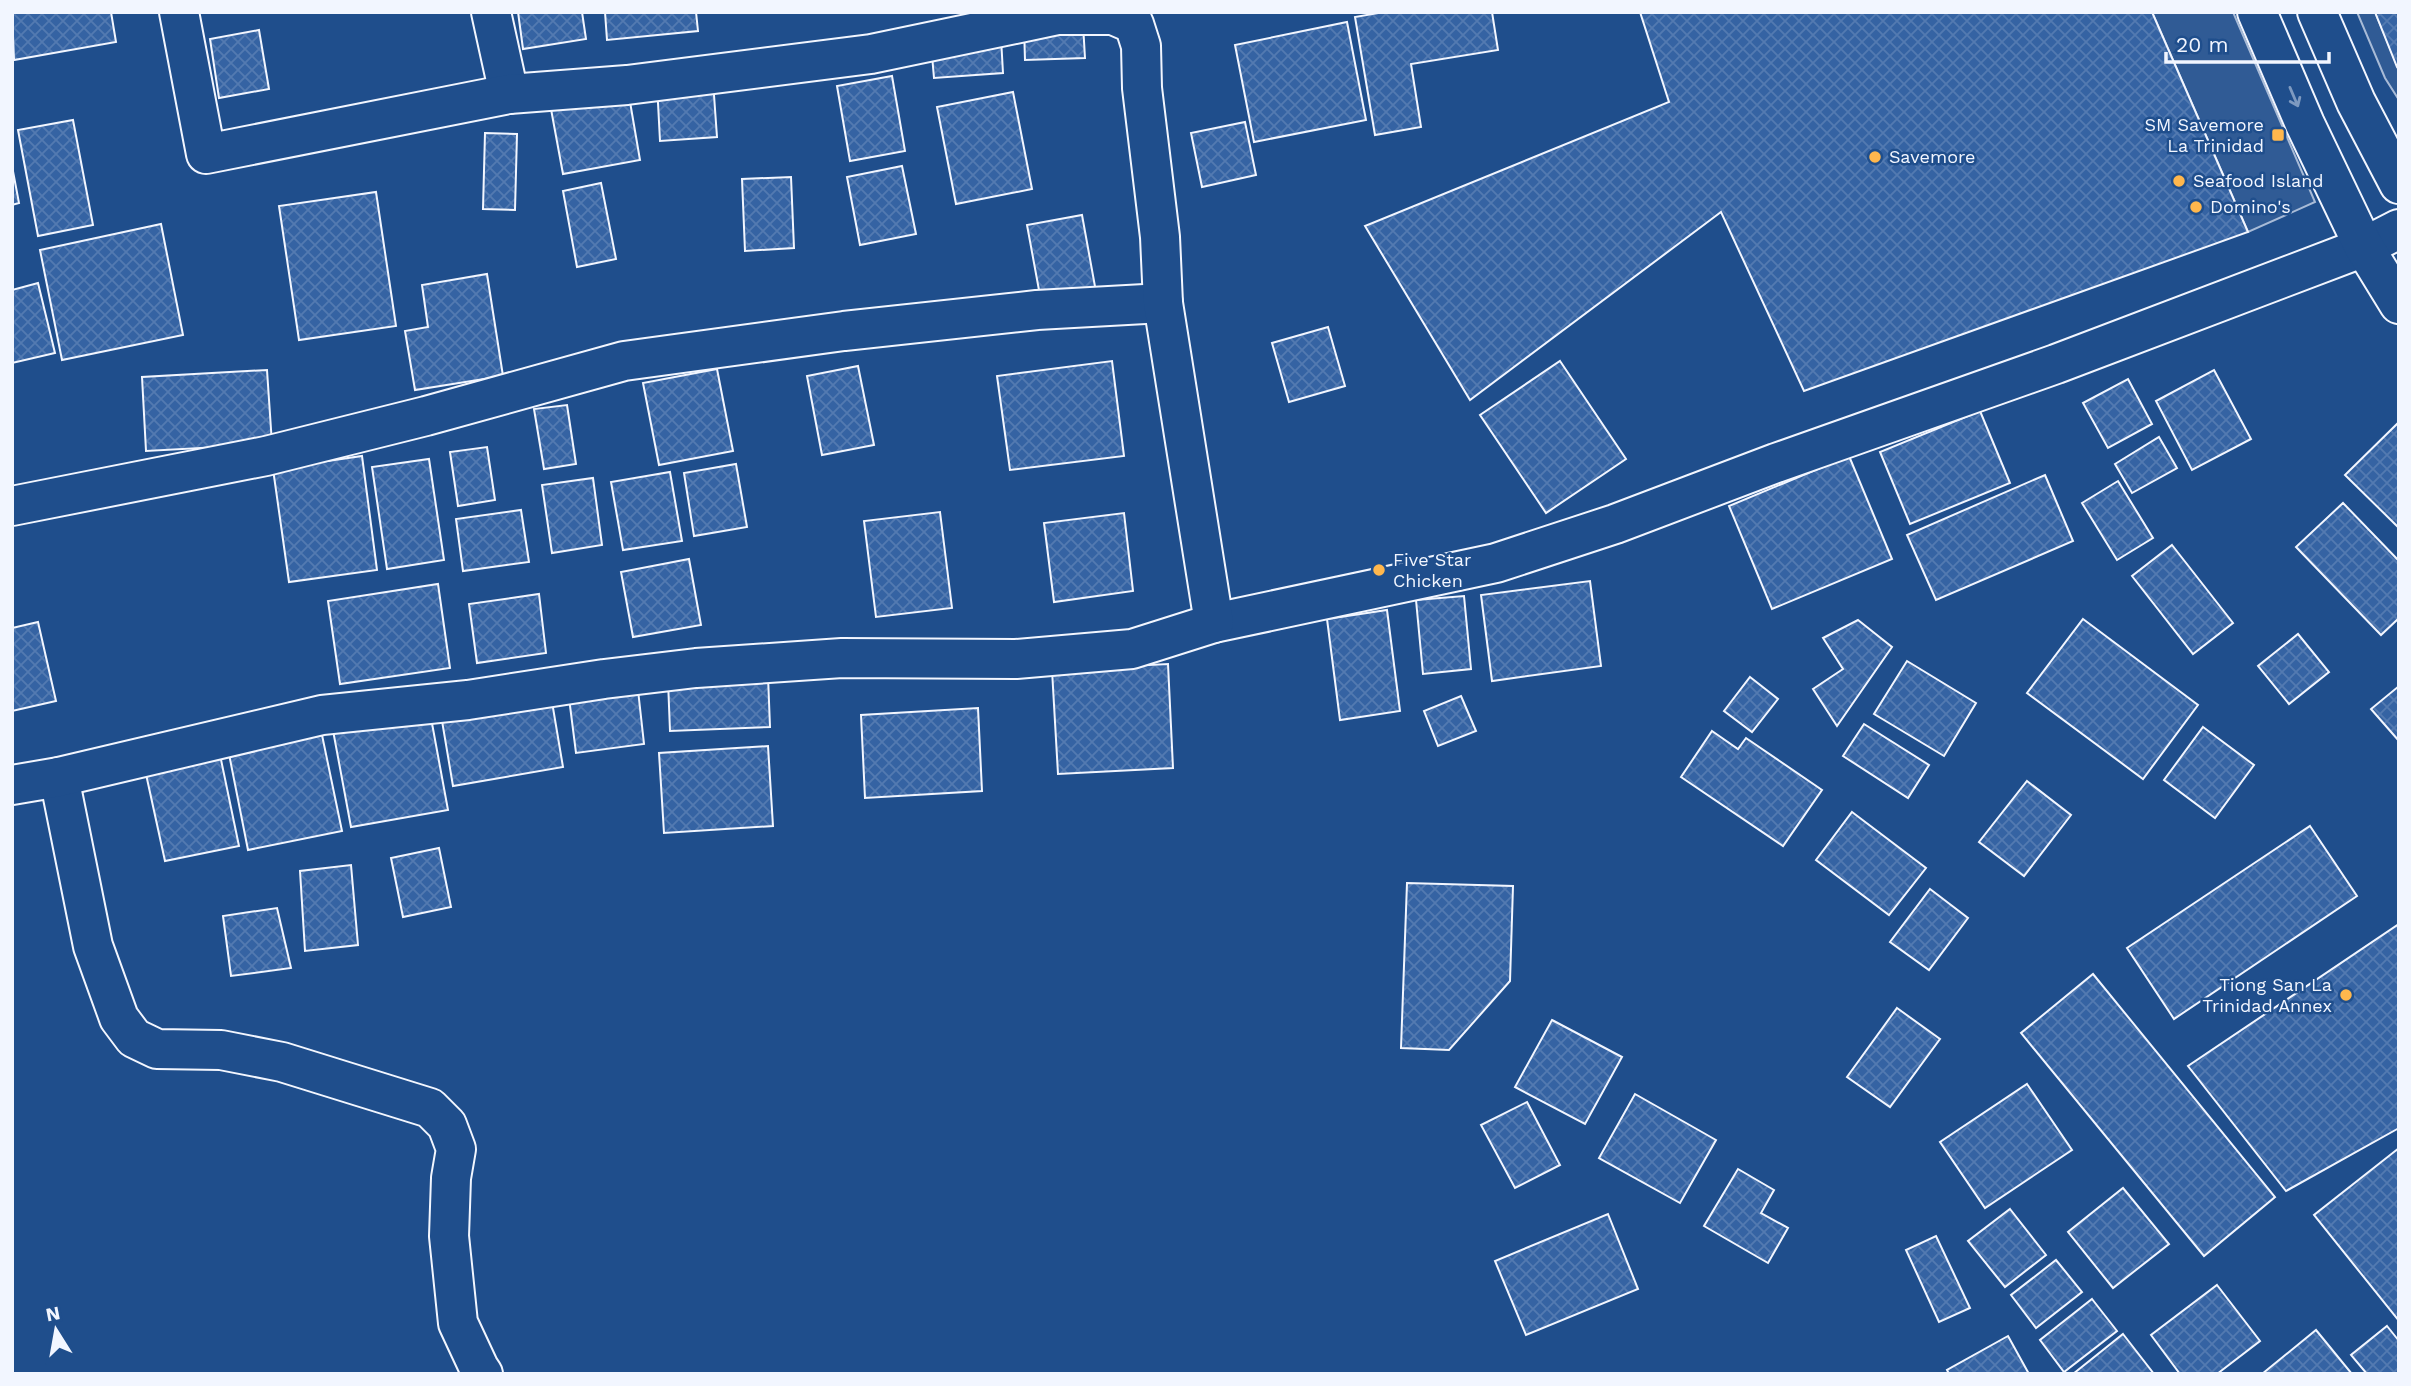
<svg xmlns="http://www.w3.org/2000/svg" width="2411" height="1386" font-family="'Work Sans',sans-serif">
<defs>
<pattern id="building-cross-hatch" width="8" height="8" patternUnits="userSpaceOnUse" patternTransform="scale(1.75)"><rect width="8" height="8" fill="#3563a3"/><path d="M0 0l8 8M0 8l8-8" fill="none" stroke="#537ab1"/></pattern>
</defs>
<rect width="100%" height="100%" fill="#1f4e8c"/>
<g fill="#305b95" stroke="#a8bbd7" stroke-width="2">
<polygon points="2152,12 2233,12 2315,202 2248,232"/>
<polygon points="2357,12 2375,12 2399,70 2399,100 2385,78"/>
</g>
<g fill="url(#building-cross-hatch)" stroke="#f2f6ff" stroke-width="2">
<polygon points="12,12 111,12 116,42 14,60"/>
<polygon points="518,12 582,12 586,39 523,49"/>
<polygon points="605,12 696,12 698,31 607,40"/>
<polygon points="1384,12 1492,12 1498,50 1411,64 1421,127 1375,135 1355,17"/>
<polygon points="1640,12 2152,12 2248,232 1804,391 1721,212 1470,400 1365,226 1669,102"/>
<polygon points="2375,12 2399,12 2399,70 2397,67"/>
<polygon points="1347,22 1366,120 1254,142 1235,45"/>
<polygon points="1083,24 1085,58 1025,60 1024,27"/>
<polygon points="259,30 269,89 219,98 210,39"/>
<polygon points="1001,38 1003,73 934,78 931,44"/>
<polygon points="892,76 905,151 850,161 837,86"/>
<polygon points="713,81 717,137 660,141 657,84"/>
<polygon points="1013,92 1032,189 956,204 937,107"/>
<polygon points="629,96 640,160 563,174 551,109"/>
<polygon points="73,120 93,225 38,236 18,130"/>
<polygon points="1245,122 1256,175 1202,187 1191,133"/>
<polygon points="485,133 517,134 515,210 483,209"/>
<polygon points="12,166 19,203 12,205"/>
<polygon points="902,166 916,234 860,245 847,177"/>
<polygon points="791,177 794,248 745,251 742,179"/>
<polygon points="601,183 616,259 577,267 563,191"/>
<polygon points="376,192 396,326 299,340 279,206"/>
<polygon points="1082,215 1096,292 1041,301 1027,225"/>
<polygon points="161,224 183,335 62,360 40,250"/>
<polygon points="487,274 503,376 415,390 405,331 428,327 422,285"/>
<polygon points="38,283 55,353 12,363 12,290"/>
<polygon points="1328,327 1345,386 1289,402 1272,343"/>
<polygon points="1112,361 1124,456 1010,470 997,376"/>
<polygon points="1560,361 1626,459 1546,513 1480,415"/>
<polygon points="858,366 874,445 822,455 807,376"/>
<polygon points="717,369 733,451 659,465 643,383"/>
<polygon points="267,370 272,444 146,451 142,377"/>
<polygon points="2214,370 2251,439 2192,470 2156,401"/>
<polygon points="2128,379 2152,424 2108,448 2083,403"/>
<polygon points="567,405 576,464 544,469 534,409"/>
<polygon points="1980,411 2010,483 1910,524 1880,452"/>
<polygon points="2399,422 2399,528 2345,475"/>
<polygon points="2159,437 2177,468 2132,493 2115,464"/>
<polygon points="487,447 495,500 458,506 450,452"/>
<polygon points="362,456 377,570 289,582 273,469"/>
<polygon points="1849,456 1892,559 1772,609 1729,506"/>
<polygon points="429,459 444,560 387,569 372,467"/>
<polygon points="736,464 747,527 694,536 684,473"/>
<polygon points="670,472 682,541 623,550 611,482"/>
<polygon points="2045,475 2073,541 1936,600 1907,535"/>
<polygon points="593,478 602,545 552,553 542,485"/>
<polygon points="2118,481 2153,538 2117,560 2082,503"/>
<polygon points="2343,503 2399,561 2399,618 2381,635 2296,547"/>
<polygon points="521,510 529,562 463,571 456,519"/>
<polygon points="940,512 952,608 876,617 864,521"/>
<polygon points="1124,513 1133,591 1054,602 1044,523"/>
<polygon points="2172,545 2233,623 2193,654 2132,576"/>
<polygon points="689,559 701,625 633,637 621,572"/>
<polygon points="1590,581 1601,666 1492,681 1481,595"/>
<polygon points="438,584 450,668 340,684 328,601"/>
<polygon points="539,594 546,653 477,663 469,604"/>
<polygon points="1464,596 1471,669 1423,674 1416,600"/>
<polygon points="1387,610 1400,711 1340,720 1327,619"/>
<polygon points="2083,619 2198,705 2143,779 2027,693"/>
<polygon points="1858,620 1892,647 1837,726 1813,689 1843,669 1823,638"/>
<polygon points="38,622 56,701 12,711 12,628"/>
<polygon points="2298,634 2329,672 2289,704 2258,666"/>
<polygon points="1907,661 1976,703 1944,756 1874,714"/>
<polygon points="1168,664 1173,768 1058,774 1052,670"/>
<polygon points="768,676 770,727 670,731 668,681"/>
<polygon points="1750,677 1778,699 1752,732 1724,711"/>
<polygon points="637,681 644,744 576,753 568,690"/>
<polygon points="2399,686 2399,741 2371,709"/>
<polygon points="550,690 563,767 453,786 440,709"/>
<polygon points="1461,696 1476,731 1438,746 1424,711"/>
<polygon points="429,707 448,810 351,827 332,725"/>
<polygon points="978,708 982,791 865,798 861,715"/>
<polygon points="1864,724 1929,765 1908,798 1843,756"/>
<polygon points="2203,727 2254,765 2215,818 2164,780"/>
<polygon points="1712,731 1738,749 1746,738 1822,790 1783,846 1681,777"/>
<polygon points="322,735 342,831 248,850 229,754"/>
<polygon points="768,746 773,826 664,833 659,753"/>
<polygon points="219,750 239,846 165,861 144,765"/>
<polygon points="2027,781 2071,815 2024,876 1979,842"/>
<polygon points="1852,812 1926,868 1889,915 1816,860"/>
<polygon points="2310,826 2357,896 2174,1019 2127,948"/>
<polygon points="439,848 451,907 403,917 391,858"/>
<polygon points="351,865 358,945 305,951 300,871"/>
<polygon points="1407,883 1513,886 1510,981 1449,1050 1401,1048"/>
<polygon points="1930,889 1968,918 1929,970 1890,942"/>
<polygon points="277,908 291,968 231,976 223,916"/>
<polygon points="2399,924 2399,1128 2286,1191 2188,1066"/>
<polygon points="2093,974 2275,1197 2204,1256 2021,1033"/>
<polygon points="1897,1008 1940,1039 1890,1107 1847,1077"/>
<polygon points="1552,1020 1622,1057 1585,1124 1515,1087"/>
<polygon points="2027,1084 2072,1150 1985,1208 1940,1142"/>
<polygon points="1635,1094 1716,1140 1680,1203 1599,1158"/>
<polygon points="1527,1102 1560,1165 1515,1188 1481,1125"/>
<polygon points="2399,1148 2399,1321 2314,1215"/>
<polygon points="1738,1169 1774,1190 1761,1213 1788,1228 1768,1263 1704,1226"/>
<polygon points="2123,1188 2169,1244 2113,1288 2068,1232"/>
<polygon points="2010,1209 2046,1255 2005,1287 1968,1241"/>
<polygon points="1608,1214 1638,1289 1526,1335 1495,1261"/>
<polygon points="1936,1236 1970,1308 1939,1322 1906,1250"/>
<polygon points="2056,1260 2082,1292 2036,1328 2011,1295"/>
<polygon points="2217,1285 2260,1341 2217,1374 2180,1374 2151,1335"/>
<polygon points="2092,1299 2117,1331 2064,1372 2040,1340"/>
<polygon points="2387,1326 2399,1341 2399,1374 2367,1374 2351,1355"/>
<polygon points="2316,1330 2352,1374 2262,1374"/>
<polygon points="2123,1334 2154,1374 2073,1374"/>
<polygon points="2008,1336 2029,1374 1949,1374 1947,1370"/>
</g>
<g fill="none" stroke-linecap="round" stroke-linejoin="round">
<g stroke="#f2f6ff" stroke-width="42">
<g id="minor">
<polyline points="491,12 509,94"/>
<polyline points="12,506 266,456 426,416 624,361 844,331 1037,310 1163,303"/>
<polyline points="1214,623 1496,563 1615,524 1776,463 2056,364 2364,247 2399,229"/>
<polyline points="59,777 93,946 119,1018 134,1038 157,1049 221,1050 282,1062 430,1108 447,1125 456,1149 451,1178 449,1236 458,1323 479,1368 483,1374"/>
<polyline points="12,785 59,777 322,715 468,700 604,679 696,668 842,658 1016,659 1132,649 1214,623 1163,303 1160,237 1142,88 1141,46 1134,24 1113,15 1058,15 871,54 627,85 509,94 206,154 179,12"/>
</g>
</g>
<g stroke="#f2f6ff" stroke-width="42">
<g id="trunk">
<polyline points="2257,12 2305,124 2364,247 2399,304"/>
<polyline points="2317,12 2356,102 2399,184"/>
</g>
</g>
<use href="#minor" stroke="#1f4e8c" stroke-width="38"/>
<use href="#trunk" stroke="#1f4e8c" stroke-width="38"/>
</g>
<defs><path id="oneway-shaft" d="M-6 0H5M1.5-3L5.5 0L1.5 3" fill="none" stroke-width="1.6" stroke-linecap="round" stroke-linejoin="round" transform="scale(1.75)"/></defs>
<use stroke="#7e9ac0" href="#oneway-shaft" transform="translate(2294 97) rotate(67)"/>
<g fill="#ffb74d" stroke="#1f4e8c" stroke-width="2.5">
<rect x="2271" y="128" width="14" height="14" rx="3.5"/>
<circle cx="1875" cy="157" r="7"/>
<circle cx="2179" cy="181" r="7"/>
<circle cx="2196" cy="207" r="7"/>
<circle cx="1379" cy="570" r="7"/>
<circle cx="2346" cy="995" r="7"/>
</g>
<g text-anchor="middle" stroke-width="5" stroke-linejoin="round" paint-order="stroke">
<g font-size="18" fill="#f2f6ff" stroke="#1f4e8c" text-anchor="start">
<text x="2264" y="131" text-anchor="end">SM Savemore<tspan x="2264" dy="21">La Trinidad</tspan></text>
<text x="1889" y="163">Savemore</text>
<text x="2193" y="187">Seafood Island</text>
<text x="2210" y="213">Domino's</text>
<text x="1393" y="566">Five Star<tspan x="1393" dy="21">Chicken</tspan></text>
<text x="2332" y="991" text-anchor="end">Tiong San La<tspan x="2332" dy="21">Trinidad Annex</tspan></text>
</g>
</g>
<rect width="2411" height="1386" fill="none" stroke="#f2f6ff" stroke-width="28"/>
<g transform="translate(56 1330) rotate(349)" stroke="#1f4e8c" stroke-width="5" paint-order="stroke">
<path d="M0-5L12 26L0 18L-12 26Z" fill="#f2f6ff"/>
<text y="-10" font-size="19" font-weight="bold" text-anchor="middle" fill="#f2f6ff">N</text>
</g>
<path d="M2166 52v10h163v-10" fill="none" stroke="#f2f6ff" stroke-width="3.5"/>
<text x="2176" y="52" font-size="21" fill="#f2f6ff" stroke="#1f4e8c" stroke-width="5" paint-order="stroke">20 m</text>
</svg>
